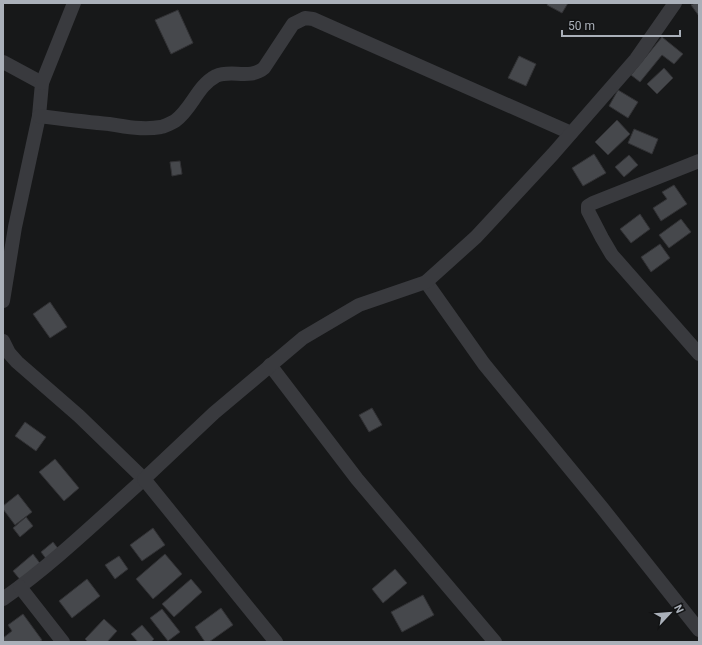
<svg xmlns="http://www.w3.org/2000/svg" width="702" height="645" font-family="Roboto,sans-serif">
<rect width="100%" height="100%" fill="#171819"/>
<g fill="#46484c" stroke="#323235">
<polygon points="548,3 568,3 562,13 547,5"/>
<polygon points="695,3 699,3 699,16 691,5"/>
<polygon points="178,10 193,43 171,54 155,20"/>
<polygon points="662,37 683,54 674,64 662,55 640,82 631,75"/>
<polygon points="519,56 536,64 526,86 508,78"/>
<polygon points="664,68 673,78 657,94 647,84"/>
<polygon points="618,90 638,102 628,118 609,106"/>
<polygon points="617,120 630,134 608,155 595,142"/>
<polygon points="634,129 658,139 652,154 628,143"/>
<polygon points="594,154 606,173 583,186 572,168"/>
<polygon points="629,155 638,165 624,177 615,167"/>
<polygon points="180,161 182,174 172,176 170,162"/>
<polygon points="674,185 687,204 661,221 653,208 667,199 662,192"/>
<polygon points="640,214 650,229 631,243 620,229"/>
<polygon points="681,219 691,232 669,248 659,235"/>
<polygon points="660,244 670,258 651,272 641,257"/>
<polygon points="50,302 67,327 50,338 33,314"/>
<polygon points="372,408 382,425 369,432 359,415"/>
<polygon points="25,422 46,437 36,451 15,436"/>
<polygon points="55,459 79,488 64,501 39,472"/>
<polygon points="18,494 32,512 15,525 3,509 3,506"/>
<polygon points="26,517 33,526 20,537 13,528"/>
<polygon points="153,528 165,545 142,561 130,545"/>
<polygon points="53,542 60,551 47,560 41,552"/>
<polygon points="33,554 42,566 22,582 13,571"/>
<polygon points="165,554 182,574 153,599 136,579"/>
<polygon points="119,556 128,569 115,579 105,565"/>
<polygon points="395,569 407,583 383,603 372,589"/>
<polygon points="87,579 100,596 72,618 59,601"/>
<polygon points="191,579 202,592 174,617 162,604"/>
<polygon points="423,595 434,615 402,632 391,612"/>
<polygon points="221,608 233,625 209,642 205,642 195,627"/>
<polygon points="162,609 180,632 168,641 150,618"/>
<polygon points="23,614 42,640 39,642 3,642 3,638 12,631 8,625"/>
<polygon points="104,619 117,631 107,642 88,642 85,639"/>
<polygon points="142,625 154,639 151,642 138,642 131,634"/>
</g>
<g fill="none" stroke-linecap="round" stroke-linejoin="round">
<g stroke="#393a3e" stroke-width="14">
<polyline points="3,62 42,83 39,116 15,227 3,301"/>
<polyline points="42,83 74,3"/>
<path d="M39,116C63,119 86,122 109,124C126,127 144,130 161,127C166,126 171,123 175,121C192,109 197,86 216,76C231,69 250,80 264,68L293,24L305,18L313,19L571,133"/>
<polyline points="699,161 593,203 588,206 588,211 602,238 612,255 699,354"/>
<polyline points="426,282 484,364 603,509 699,630"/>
<path d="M3,341L9,353L17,362L79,416L144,479C98,520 53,564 3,599"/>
<polyline points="270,365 357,479 495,642"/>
<polyline points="20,587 63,642"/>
<polyline points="276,642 144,479 214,413 303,338 359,305 426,282 476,237 553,154 636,59 675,3"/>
</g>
</g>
<rect width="702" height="645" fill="none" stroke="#aab0b9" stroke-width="8"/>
<g transform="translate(670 613) rotate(64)" stroke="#121314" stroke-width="3" paint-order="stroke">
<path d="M0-3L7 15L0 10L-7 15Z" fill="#aab0b9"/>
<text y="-6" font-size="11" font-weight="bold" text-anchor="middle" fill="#aab0b9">N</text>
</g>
<path d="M562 30v6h118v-6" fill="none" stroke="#aab0b9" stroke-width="2"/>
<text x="568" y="30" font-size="12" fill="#aab0b9" stroke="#121314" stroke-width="3" paint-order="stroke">50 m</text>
</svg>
